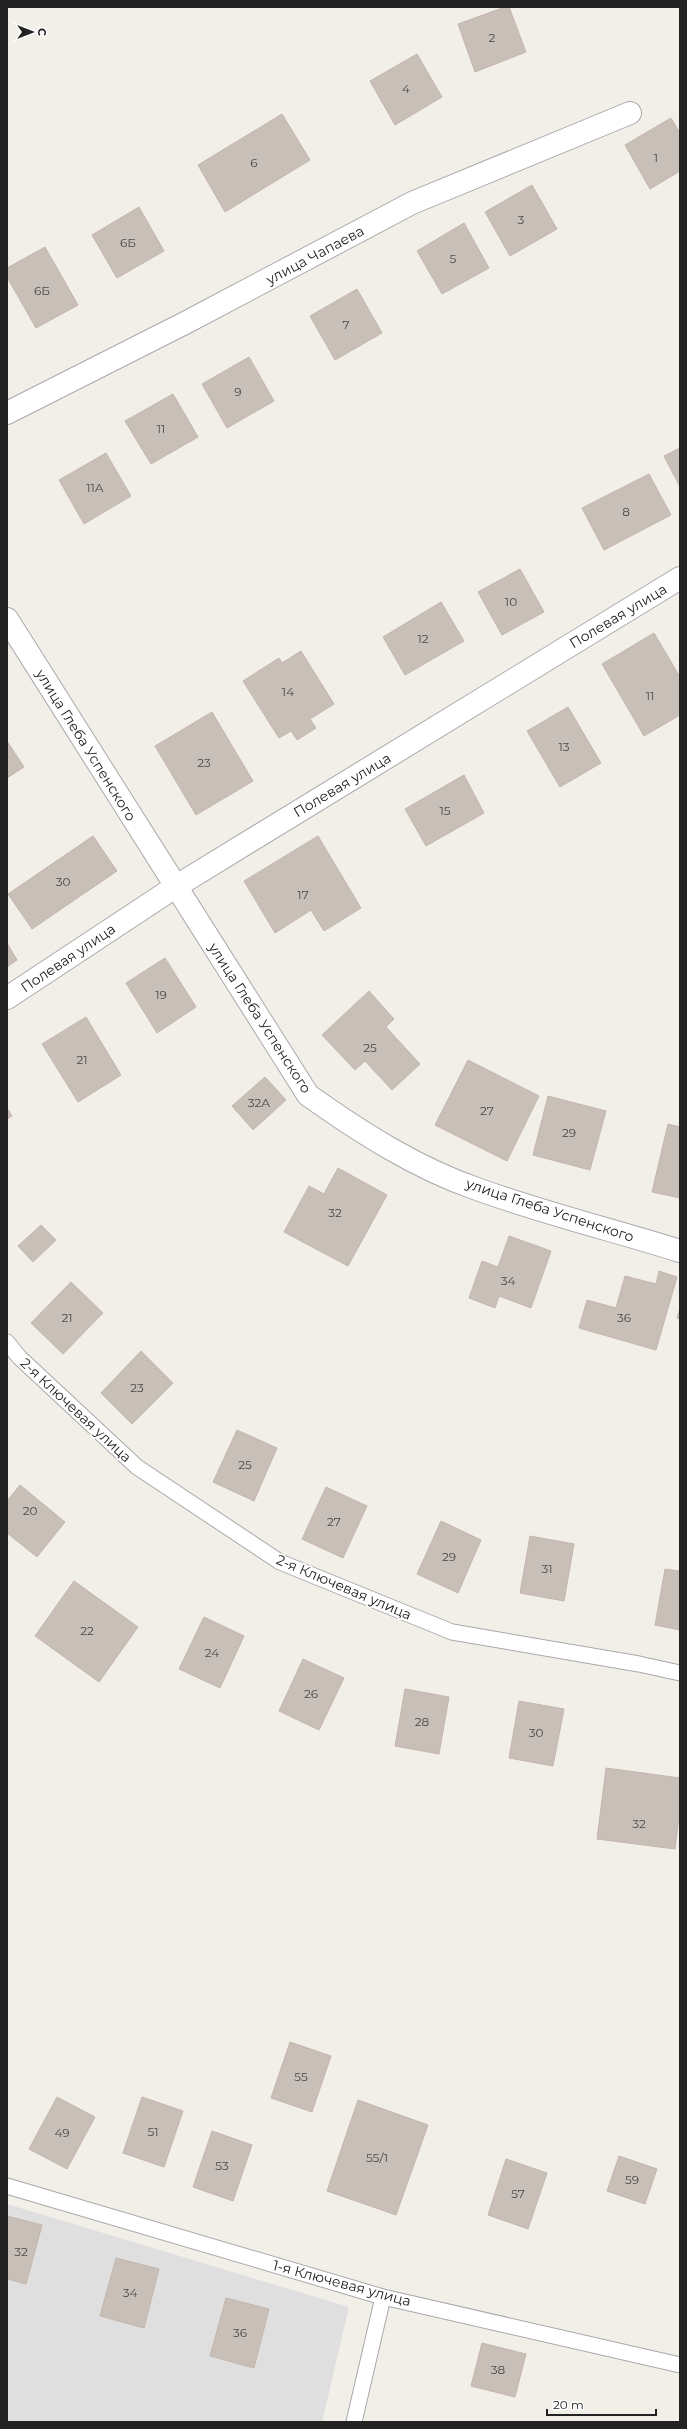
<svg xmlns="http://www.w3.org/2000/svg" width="687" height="2429" font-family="Montserrat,sans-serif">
<rect width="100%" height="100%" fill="#f2efe9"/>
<polygon fill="#e0dfdf" points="7,2204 349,2307 322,2422 7,2422"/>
<g fill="#c7bfb8" stroke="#c4b6ab">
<polygon points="505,7 509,7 526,52 475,72 458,24"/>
<polygon points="417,54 442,97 395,125 370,81"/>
<polygon points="282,114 310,160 225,212 198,165"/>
<polygon points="671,118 680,133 680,171 650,189 625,145"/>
<polygon points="532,185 557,229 510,256 485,212"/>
<polygon points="139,207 164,251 117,278 92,235"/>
<polygon points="464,223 489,268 442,294 417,251"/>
<polygon points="45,247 78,305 36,328 7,277 7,268"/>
<polygon points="357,289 382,333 335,360 310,316"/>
<polygon points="249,357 274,401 227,428 202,384"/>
<polygon points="173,394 198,437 151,464 125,421"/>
<polygon points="680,448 680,487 664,456"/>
<polygon points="106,453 131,496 84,524 59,480"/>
<polygon points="649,474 671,515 604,550 582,508"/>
<polygon points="520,569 544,612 502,635 478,592"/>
<polygon points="441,602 464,641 405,675 383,637"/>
<polygon points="654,633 680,677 680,715 644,736 602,664"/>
<polygon points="301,651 334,704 310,719 316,728 297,740 291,731 279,738 243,681 279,658 282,663"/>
<polygon points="568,707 601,763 560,787 527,731"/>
<polygon points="212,712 253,781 196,815 155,746"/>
<polygon points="7,741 24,767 7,778"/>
<polygon points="464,775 484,813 426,846 405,809"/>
<polygon points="93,836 117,871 32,929 8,894"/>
<polygon points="318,836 361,908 324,931 311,910 275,933 244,881"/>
<polygon points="7,943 17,960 7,967"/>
<polygon points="165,958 196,1007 157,1033 126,983"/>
<polygon points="369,991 394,1019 386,1027 420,1064 392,1090 365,1061 355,1070 322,1035"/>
<polygon points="86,1017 121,1075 78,1102 42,1044"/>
<polygon points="468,1060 539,1096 507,1161 435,1125"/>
<polygon points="265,1077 286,1100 253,1130 232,1106"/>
<polygon points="548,1096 606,1111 590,1170 533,1155"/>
<polygon points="7,1108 12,1116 7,1119"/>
<polygon points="668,1124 680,1127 680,1198 652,1192"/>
<polygon points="338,1168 387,1195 348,1266 284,1232 309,1186 324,1194"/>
<polygon points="41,1225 56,1240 33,1262 18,1246"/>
<polygon points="509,1236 551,1251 531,1308 499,1296 495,1308 469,1298 482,1261 498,1267"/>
<polygon points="659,1271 677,1277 656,1350 579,1328 587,1300 616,1308 625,1276 656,1284"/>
<polygon points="71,1282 103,1313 63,1354 31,1323"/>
<polygon points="680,1308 680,1319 677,1318"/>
<polygon points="141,1351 173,1383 132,1424 101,1393"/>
<polygon points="237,1430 277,1448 254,1501 213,1482"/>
<polygon points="20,1485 65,1522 37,1557 7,1533 7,1501"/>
<polygon points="326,1487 367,1506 343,1558 302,1539"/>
<polygon points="441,1521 481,1540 458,1593 417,1574"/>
<polygon points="530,1536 574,1544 564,1601 520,1593"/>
<polygon points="665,1569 680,1571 680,1630 655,1625"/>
<polygon points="74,1581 138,1627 99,1682 35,1636"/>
<polygon points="204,1617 244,1636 220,1688 179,1669"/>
<polygon points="303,1659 344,1678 319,1730 279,1711"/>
<polygon points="405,1689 449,1697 439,1754 395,1746"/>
<polygon points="519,1701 564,1709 553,1766 509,1758"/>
<polygon points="606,1768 680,1778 680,1808 675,1849 597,1839"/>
<polygon points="290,2042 331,2056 312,2112 271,2098"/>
<polygon points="57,2097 95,2117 67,2169 29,2149"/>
<polygon points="142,2097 183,2111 164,2167 123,2153"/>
<polygon points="358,2100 428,2125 396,2215 327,2191"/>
<polygon points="212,2131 252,2145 233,2201 193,2187"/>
<polygon points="619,2156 657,2169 645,2204 607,2191"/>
<polygon points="506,2159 547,2173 528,2229 488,2215"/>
<polygon points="7,2216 42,2225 26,2284 7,2279"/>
<polygon points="116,2258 159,2269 144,2328 100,2316"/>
<polygon points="226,2298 269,2309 254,2368 210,2356"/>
<polygon points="482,2343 526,2354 515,2397 471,2386"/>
</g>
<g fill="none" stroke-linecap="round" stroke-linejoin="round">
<g stroke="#a9a9a9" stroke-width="17">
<g id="lane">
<polyline points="7,1342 19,1357 137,1467 280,1562 452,1632 639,1664 680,1673"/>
<polyline points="7,2186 383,2297 680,2365"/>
<polyline points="354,2422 383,2297"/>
</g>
</g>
<g stroke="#a9a9a9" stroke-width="24">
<g id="street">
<polyline points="7,413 185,323 412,203 630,113"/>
<path d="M7,619L308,1095C360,1132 416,1168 477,1189C543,1213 613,1230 680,1251"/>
<polyline points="7,998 175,887 680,578"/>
</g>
</g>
<use href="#lane" stroke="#fff" stroke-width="15"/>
<use href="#street" stroke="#fff" stroke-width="22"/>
</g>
<g text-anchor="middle" stroke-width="3.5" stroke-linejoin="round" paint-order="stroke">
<g font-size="12" fill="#4b4948">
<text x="492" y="42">2</text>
<text x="406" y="93">4</text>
<text x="656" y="162">1</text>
<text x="254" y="167">6</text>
<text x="521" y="224">3</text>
<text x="128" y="247">6Б</text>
<text x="453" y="263">5</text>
<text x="42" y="295">6Б</text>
<text x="346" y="329">7</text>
<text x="238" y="396">9</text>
<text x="161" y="433">11</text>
<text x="95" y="492">11А</text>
<text x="626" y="516">8</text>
<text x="511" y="606">10</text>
<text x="423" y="643">12</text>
<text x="288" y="696">14</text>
<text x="650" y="700">11</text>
<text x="564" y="751">13</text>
<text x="204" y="767">23</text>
<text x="445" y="815">15</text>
<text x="63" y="886">30</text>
<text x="303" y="899">17</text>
<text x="161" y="999">19</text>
<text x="370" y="1052">25</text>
<text x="82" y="1064">21</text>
<text x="259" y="1107">32А</text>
<text x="487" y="1115">27</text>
<text x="569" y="1137">29</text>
<text x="335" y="1217">32</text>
<text x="508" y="1285">34</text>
<text x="67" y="1322">21</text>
<text x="624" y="1322">36</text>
<text x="137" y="1392">23</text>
<text x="245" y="1469">25</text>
<text x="30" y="1515">20</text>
<text x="334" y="1526">27</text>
<text x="449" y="1561">29</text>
<text x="547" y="1573">31</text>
<text x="87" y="1635">22</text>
<text x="212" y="1657">24</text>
<text x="311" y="1698">26</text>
<text x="422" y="1726">28</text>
<text x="536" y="1737">30</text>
<text x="639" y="1828">32</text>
<text x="301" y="2081">55</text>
<text x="153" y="2136">51</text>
<text x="62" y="2137">49</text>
<text x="377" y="2162">55/1</text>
<text x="222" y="2170">53</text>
<text x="632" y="2184">59</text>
<text x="518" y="2198">57</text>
<text x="21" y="2256">32</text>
<text x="130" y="2297">34</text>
<text x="240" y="2337">36</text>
<text x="498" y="2374">38</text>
</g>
<g font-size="14" fill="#222" stroke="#fff">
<text transform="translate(315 255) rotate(-28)" y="5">улица Чапаева</text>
<text transform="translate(618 616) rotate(-31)" y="5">Полевая улица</text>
<text transform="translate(86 745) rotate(58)" y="5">улица Глеба Успенского</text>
<text transform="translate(342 785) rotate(-31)" y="5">Полевая улица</text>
<text transform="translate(68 958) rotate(-34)" y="5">Полевая улица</text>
<text transform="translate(260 1018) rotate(57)" y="5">улица Глеба Успенского</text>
<text transform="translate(550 1210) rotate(18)" y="5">улица Глеба Успенского</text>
<text transform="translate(76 1410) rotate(43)" y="5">2-я Ключевая улица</text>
<text transform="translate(344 1587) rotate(23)" y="5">2-я Ключевая улица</text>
<text transform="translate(342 2283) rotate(15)" y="5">1-я Ключевая улица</text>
</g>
</g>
<rect width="687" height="2429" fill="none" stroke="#222222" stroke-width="16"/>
<g transform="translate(32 32) rotate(90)" stroke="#ffffff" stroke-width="3" paint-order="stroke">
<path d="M0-3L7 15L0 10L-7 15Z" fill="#222222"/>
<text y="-6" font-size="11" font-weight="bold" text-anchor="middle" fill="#222222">С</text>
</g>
<path d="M547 2409v6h109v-6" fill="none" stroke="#222222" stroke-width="2"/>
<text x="553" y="2409" font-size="12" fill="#222222" stroke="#ffffff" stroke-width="3" paint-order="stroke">20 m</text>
</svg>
